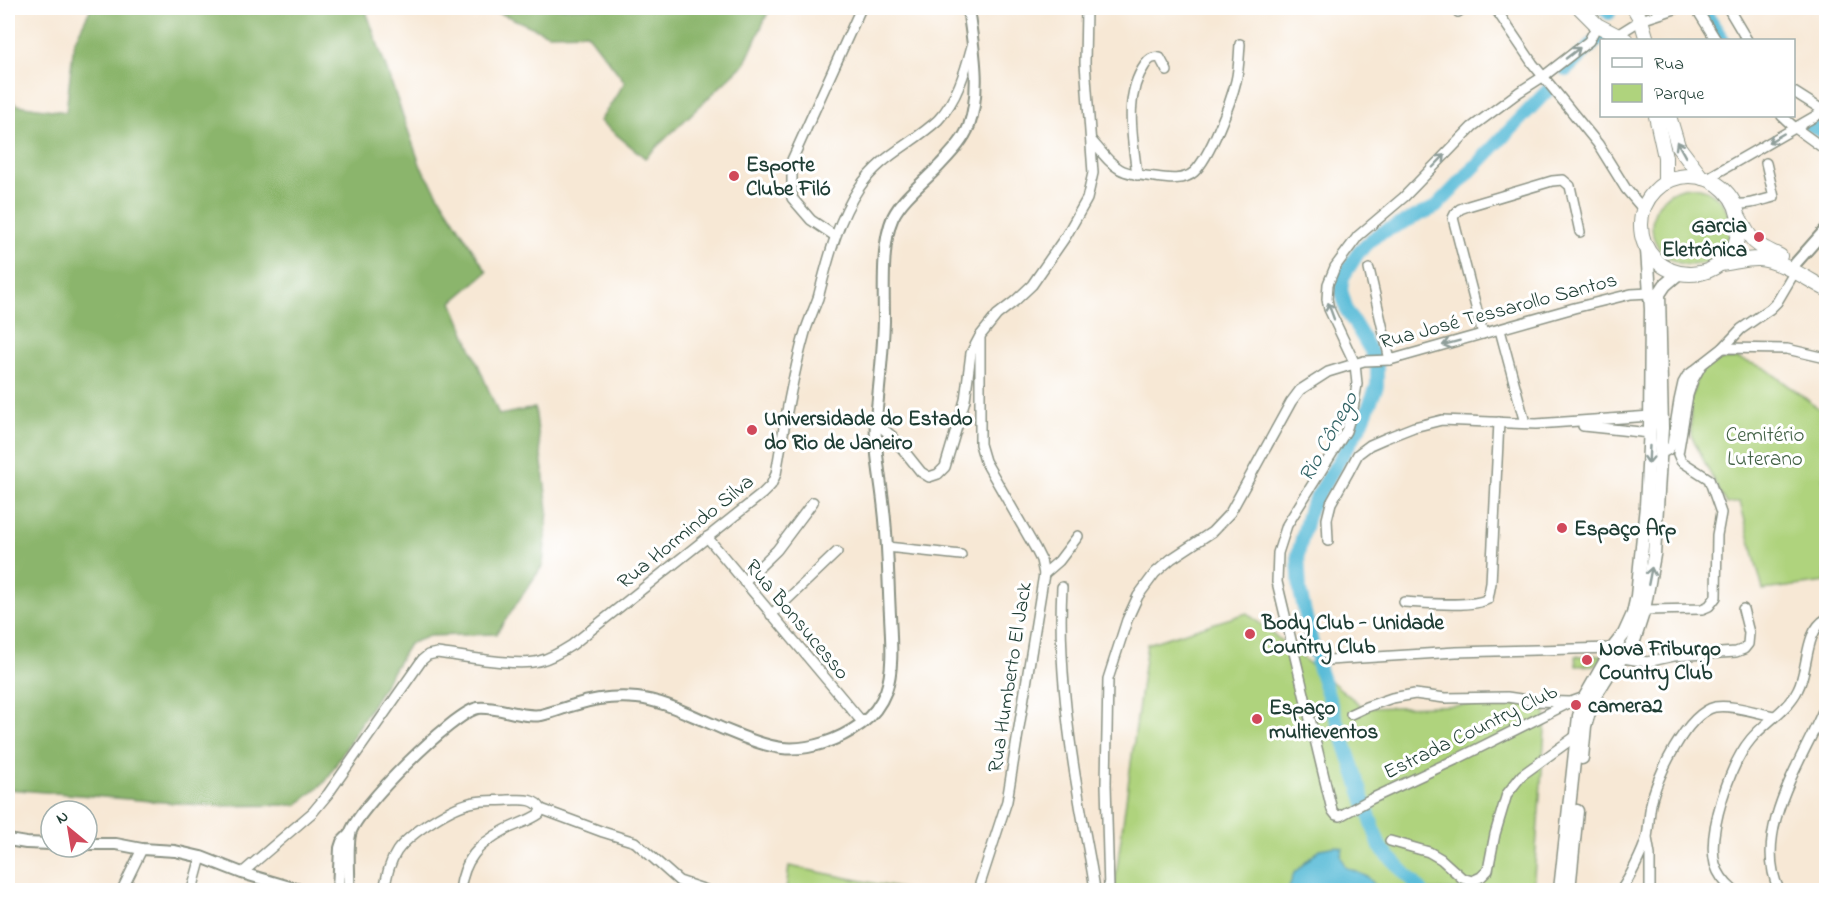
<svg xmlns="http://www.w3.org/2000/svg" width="1834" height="898" font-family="'Indie Flower',sans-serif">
<rect width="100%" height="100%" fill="#fff"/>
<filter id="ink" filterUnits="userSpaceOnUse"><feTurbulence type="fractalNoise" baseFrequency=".0167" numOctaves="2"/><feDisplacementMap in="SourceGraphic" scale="12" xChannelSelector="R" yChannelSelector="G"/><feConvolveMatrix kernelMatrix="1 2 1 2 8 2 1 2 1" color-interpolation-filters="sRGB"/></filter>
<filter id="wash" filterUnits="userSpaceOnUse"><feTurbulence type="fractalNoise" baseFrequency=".008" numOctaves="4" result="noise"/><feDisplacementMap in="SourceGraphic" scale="24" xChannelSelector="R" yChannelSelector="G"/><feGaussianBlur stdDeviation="1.35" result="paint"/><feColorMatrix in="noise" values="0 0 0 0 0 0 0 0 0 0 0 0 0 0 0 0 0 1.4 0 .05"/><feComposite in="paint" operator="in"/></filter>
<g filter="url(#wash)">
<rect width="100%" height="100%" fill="#f7e8d5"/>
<g fill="#afd37d" stroke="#678858" stroke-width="1.5">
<circle cx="1691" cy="226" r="39"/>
<polygon points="1733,357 1765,368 1822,411 1823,429 1826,431 1826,471 1823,479 1826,488 1826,582 1763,590 1740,502 1727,504 1716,485 1691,435 1690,401 1699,371 1715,360 1735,359"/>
<polygon points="1247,613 1364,708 1547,703 1533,890 1114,890 1147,644"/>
<polygon points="1604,655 1596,665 1576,666 1575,656"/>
<polygon points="789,866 907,890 786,890"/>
</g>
<g fill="#8bb56c" stroke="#557950" stroke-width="1.5">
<polygon points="91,8 365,8 421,167 487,272 452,302 499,415 535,408 548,510 543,565 496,634 429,636 409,644 326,781 297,805 211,806 8,789 8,98 17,105 66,112 74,42"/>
<polygon points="488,8 770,8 745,63 645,158 600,121 625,82 587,33 548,34"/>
</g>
<path fill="#5abcd8" stroke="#3c7c86" stroke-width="1.5" d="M1336,846L1343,848L1341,856L1345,867L1368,877L1379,890H1323C1316,887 1297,891 1288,890L1294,873L1320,849Z"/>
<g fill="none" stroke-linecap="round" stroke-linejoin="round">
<g stroke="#5abcd8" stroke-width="14">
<polyline points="1604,8 1609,13"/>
<polyline points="1702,8 1723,40"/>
<polyline points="1566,70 1605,32"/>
<polyline points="1808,124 1826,134"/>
<polyline points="1314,652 1300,591 1298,554 1310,508 1362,423 1377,386 1377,366 1371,351 1347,311 1341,290 1343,277 1358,253 1377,235 1436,207 1550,88"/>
<polyline points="1317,663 1380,847 1421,890"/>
</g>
</g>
</g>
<g filter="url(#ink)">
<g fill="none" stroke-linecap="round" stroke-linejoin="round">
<g stroke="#8b9284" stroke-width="12">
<g id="minor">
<polyline points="1696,8 1716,40"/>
<polyline points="1728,8 1747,40"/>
<polyline points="1497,11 1533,64 1598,144 1626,189 1643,209"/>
<polyline points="1458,12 1464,8"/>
<polyline points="1617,35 1641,20 1678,8"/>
<polyline points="1794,92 1824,111"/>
<polyline points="1782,116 1794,127 1826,150"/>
<path d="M1091,140C1116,169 1116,173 1155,177C1168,179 1184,181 1194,172C1210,157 1231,102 1236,81C1239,69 1239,56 1240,44"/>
<path d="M1137,175C1133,139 1123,96 1145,65C1149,59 1153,56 1160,58L1167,71"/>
<polyline points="1706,179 1826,110"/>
<path d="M1734,204C1750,205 1759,201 1774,197L1766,163"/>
<polyline points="835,236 811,220 792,198 792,160 861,8"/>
<polyline points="1369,269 1390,360"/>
<polyline points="1500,330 1525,423"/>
<polyline points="1483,334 1453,218 1455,214 1460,209 1468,206 1552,181 1563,180 1570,186 1580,232"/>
<polyline points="1723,348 1787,349 1826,358"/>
<polyline points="876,423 893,437 921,472 929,477 938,474 945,467 965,400 971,353 980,336 997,315 1015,301 1032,285 1066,236 1087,199 1093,173 1085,63 1086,8"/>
<polyline points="1583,426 1650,433"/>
<polyline points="1662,453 1668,450 1672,445 1679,401 1683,383 1687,376 1723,348 1741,329 1770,309 1777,302 1794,273"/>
<polyline points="707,537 863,723"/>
<polyline points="1328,541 1327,519 1331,503 1349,471 1358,454 1370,445 1386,438 1414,427 1442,420 1536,424 1651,416"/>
<polyline points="887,547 961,555"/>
<polyline points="1044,574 1059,561 1078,536"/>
<polyline points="744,582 777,550 813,502"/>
<path d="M1062,587C1058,657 1067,730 1079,799C1084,830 1091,860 1095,890"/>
<path d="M1404,602C1423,603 1472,608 1488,599L1491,583L1499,422"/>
<polyline points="1644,610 1702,609 1709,606 1716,597 1717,535 1721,513 1709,479 1681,461 1678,454 1688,395 1693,380 1702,364"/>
<polyline points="771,615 837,552"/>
<polyline points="1623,658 1647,662 1674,656 1736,652 1744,649 1748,644 1749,633 1743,609"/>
<polyline points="1329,660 1456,652 1613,648"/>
<polyline points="1585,697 1571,702 1459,758 1371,799 1340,816 1336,815 1332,810 1277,582 1278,553 1287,525 1346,431 1353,409 1357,384 1355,364 1329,309 1327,299 1328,284 1335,267 1358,236 1404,197 1472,127 1519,92 1544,76 1589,41 1597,25"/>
<polyline points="1351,714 1366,707 1392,698 1415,694 1445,698 1507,697 1534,701 1570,702"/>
<polyline points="541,809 603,832 635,842 679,881 706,890"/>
<polyline points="1647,838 1650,855 1650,890"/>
<polyline points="1390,841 1429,852 1441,859 1462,878 1472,881 1481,877 1488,870 1495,834 1507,794 1522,775 1576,736"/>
<path d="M242,873L313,812L328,794L422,660L428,655L437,653C463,656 515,667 539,661C551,658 561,652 572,645L762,494L771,485L776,474C784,427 792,378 805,332C809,320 814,309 818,298C828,260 837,221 859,188C881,155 911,145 938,120C957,100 965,72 972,46"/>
<polyline points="122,890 142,849"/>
<polyline points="192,890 201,857"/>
<path d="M384,890C387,876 389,863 397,851C410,833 453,805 475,802C486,800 497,801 508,800C520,800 535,797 541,809L539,814C529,821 517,824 505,830C478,844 464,860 460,890"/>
<polyline points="978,890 1007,801 1044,574 1041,560 1035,548 985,461 980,444 980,337"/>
<polyline points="1109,890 1106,784 1108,679 1127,620 1138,596 1155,573 1171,559 1212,532 1230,513 1291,402 1300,390 1328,372 1364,361 1390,360 1574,308 1631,294 1650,293"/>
<path d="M1621,890C1630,878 1643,851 1647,837C1649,826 1649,815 1651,804C1656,778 1686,714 1715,707C1731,704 1757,713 1774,716"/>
<path d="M1733,890C1726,884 1718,874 1715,864C1707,832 1730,764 1751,739C1765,722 1788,710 1798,689C1809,668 1804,632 1826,619"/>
<path d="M1779,890C1751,830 1804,759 1826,704"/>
</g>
</g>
<g stroke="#8b9284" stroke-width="14">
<g id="tertiary">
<polyline points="1795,264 1826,229"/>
<polyline points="8,840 26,843 51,844"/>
<polyline points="87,844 116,844 142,849 175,851 201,857 242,873 300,890"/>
<polyline points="338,890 340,848 342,842 350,834"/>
<path d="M349,890C350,874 347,850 350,834C356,809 454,712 478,708C499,706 520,718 541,715C552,713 563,708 574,705C593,699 617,696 637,698C659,700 682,711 703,720C722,729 762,746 782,748C809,751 839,740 861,724C872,716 881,704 886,691C894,668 891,639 890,615C888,579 888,544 884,510C881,479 874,450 876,419C879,386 883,354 884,321C884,292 881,243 893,217C903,197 925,181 940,165C951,153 963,141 969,126C982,88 973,46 968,8"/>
</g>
</g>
<g stroke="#8b9284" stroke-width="15">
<g id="secondary">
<polyline points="1582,758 1585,726 1593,699 1608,675 1633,644 1644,610 1654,555 1662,428 1659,294 1665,285 1679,273"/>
<polyline points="1560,890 1579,716 1585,697 1613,648 1624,634 1633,614 1637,596 1646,506 1650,427 1651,309 1647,250"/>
<polyline points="1569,890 1577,811"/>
</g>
</g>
<g stroke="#8b9284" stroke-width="16">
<g id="primary">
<polyline points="1580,8 1597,25 1626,40"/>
<polyline points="1634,8 1641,20 1647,40"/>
<polyline points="1656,116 1665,157 1665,183"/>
<polyline points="1669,116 1678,146 1702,178"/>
<circle cx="1690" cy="225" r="49"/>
<path d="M1739,217C1752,243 1754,244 1780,256"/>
<path d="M1719,264C1732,263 1744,259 1757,259C1776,258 1809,280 1826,289"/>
</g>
</g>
<use href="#minor" stroke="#fff" stroke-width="9"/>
<use href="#tertiary" stroke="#fff" stroke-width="10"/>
<use href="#secondary" stroke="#fff" stroke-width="12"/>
<use href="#primary" stroke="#fff" stroke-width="14"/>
</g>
<defs><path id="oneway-shaft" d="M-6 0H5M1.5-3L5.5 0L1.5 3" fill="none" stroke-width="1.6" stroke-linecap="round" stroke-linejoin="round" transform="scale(1.5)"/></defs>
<g stroke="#8f9e9a">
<use href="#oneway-shaft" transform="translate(1573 53) rotate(-38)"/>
<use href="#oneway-shaft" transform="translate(1776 138) rotate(150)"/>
<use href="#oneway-shaft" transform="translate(1681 149) rotate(-119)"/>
<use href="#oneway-shaft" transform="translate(1439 161) rotate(-46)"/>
<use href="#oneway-shaft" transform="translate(1331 311) rotate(-110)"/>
<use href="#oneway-shaft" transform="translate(1451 343) rotate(165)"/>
<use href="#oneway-shaft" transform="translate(1649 455) rotate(93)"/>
<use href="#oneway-shaft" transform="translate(1650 576) rotate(-79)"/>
</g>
</g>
<g fill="#d1495b" stroke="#fff" stroke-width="2">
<circle cx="734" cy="176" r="6"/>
<circle cx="1759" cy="237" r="6"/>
<circle cx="752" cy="430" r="6"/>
<circle cx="1562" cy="528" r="6"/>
<circle cx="1250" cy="634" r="6"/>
<circle cx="1587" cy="660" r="6"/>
<circle cx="1576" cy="705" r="6"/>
<circle cx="1257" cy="719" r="6"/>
</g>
<g text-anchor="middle" stroke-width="6" stroke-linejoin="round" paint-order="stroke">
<g font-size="21" font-weight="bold" fill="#1f3d34" stroke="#fff" text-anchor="start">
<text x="746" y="171">Esporte<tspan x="746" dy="24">Clube Filó</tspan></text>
<text x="1747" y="232" text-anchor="end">Garcia<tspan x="1747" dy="24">Eletrônica</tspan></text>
<text x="764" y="425">Universidade do Estado<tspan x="764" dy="24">do Rio de Janeiro</tspan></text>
<text x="1574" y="535">Espaço Arp</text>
<text x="1262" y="629">Body Club - Unidade<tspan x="1262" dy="24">Country Club</tspan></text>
<text x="1599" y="655">Nova Friburgo<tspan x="1599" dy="24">Country Club</tspan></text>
<text x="1588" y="712">camera2</text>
<text x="1269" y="714">Espaço<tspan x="1269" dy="24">multieventos</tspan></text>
</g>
<g font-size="21" fill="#1f3d34" stroke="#fff">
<text transform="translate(1498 310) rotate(-15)" y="7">Rua José Tessarollo Santos</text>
<text transform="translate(685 531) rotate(-39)" y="7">Rua Hormindo Silva</text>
<text transform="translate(798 619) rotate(50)" y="7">Rua Bonsucesso</text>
<text transform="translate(1009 677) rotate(-81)" y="7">Rua Humberto El Jack</text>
<text transform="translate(1470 731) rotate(-26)" y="7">Estrada Country Club</text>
</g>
<g font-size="21" fill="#436246" stroke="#fff">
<text x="1765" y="441">Cemitério<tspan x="1765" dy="24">Luterano</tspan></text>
</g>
<g font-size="22" font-style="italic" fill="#316365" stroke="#fff">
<text transform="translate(1327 436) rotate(-61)" y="8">Rio Cônego</text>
</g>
</g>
<rect width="1834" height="898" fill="none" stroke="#fff" stroke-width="30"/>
<rect x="1600" y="39" width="195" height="78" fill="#ffffff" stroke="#a5b1ae" stroke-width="1.5"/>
<rect x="1612" y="58" width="30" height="9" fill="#ffffff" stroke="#a5b1ae" stroke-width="1.5"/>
<text x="1654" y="69" font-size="18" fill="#1f3d34">Rua</text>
<rect x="1612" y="84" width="30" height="18" fill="#afd37d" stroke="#a5b1ae" stroke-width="1.5"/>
<text x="1654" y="99" font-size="18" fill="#1f3d34">Parque</text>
<g transform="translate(69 829) rotate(330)"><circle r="28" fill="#ffffff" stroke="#a5b1ae" stroke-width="1.5"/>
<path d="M0-4.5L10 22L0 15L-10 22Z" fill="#d1495b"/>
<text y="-9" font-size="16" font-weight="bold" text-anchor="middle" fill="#1f3d34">N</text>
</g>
</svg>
